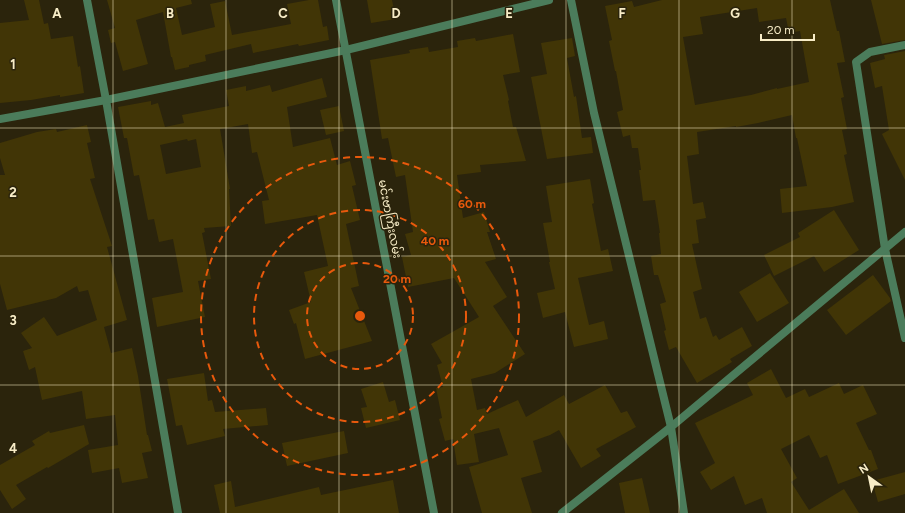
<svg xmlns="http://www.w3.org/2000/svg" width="905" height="513" font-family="Figtree,'Noto Sans Myanmar',sans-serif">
<rect width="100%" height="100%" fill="#2b240c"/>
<g fill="#413506" fill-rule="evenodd">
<polygon points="24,0 39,0 44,24 48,23 51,39 73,36 78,67 80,66 84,93 60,97 60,95 31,100 0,103 0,23 29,20"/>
<polygon points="107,0 191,0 192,4 176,8 182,35 215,27 210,4 225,1 232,35 291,24 287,4 309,0 318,0 323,27 327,26 329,40 299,46 298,44 253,53 251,44 205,55 206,61 189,65 189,67 175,70 172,57 171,57 163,12 136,20 148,64 123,71 115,42 111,43 108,30 115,28"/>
<polygon points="367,0 392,0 396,19 371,23"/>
<path d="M662,0H830L837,31H839L845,62L837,63L844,97L841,98L847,129L842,130L847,154L844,155L854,202L832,207L782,213L780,189L807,186L797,138H796L792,115L758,123L736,127V126L697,132L699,154L687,156L693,204L703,202L706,218L696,220L699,243L692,244L699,276L702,289L693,292L700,319L706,317L713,337L716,335L719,340L742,327L752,346L730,359L732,362L697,383L676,347L669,350L664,331L666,330L660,304L666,302L658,275H654L651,256L661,254L659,233H660L655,200L643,201L639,170H641L638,148H632L630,135L623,137L617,112L623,110L616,71H615L609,41L612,40L605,6L632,1L634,7ZM757,8L759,22L786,18L789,33L800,31L809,82L777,89V88L751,95L728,99L695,105L683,37L703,34L700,17Z"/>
<polygon points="871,0 905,0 905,40 882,44"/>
<polygon points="513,34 520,72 503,75 509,100 508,101 513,127 516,127 526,161 480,165 481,172 457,175 463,218 484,212 490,232 487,232 496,259 485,262 507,297 493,306 525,354 495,373 471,379 477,410 485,408 487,414 518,400 526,417 564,395 569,404 605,385 621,413 627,411 636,427 596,449 601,456 581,468 559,430 550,435 533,441 542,472 521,478 532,513 482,513 469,467 508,455 499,428 474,434 479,462 457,465 453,439 445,441 439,419 442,418 436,388 443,387 437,365 442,363 431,344 479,317 454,278 408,287 402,257 411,255 405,234 413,232 405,175 396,177 388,138 382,139 370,60 410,53 409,50 428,47 429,52 458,47 457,41 475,38 476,41"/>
<polygon points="572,38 575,56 567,58 574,97 576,96 582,138 591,137 593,153 547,159 531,77 547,74 541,43"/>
<polygon points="905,51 905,180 882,134 889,130 882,86 875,88 870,63 885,59 884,55"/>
<path d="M322,78L327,97L287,107L293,147L330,138L337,165L350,161L356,185L352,186L360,220L346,224L359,286L351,288L372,341L305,359L296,323L294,324L289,310L311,302L304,272L328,266L317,215L265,224L262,201L269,200L257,152L252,153L248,124L220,129L230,189H229L231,226L204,228L205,232L202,233L211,279L198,281L205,317L157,327L152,298L183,292L173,239L159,242L154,219L148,220L139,175L134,176L127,138H124L118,107L151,101V105L158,103L165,127L184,123L182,115L229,106L226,90L246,86V91L270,85L272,92ZM187,139L188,141L196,139L201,167L166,174L160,145Z"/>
<polygon points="339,106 344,131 326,135 320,110"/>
<polygon points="87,125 91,142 87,143 95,178 90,179 112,246 107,247 127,320 104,327 111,353 132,348 138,376 147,435 148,435 152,451 142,453 148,478 122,483 119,468 92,473 88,450 118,445 115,415 86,419 82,391 42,400 35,367 29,370 23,351 32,348 21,333 44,317 57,336 97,320 88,290 79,292 77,286 56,298 7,310 0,284 0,175 5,175 0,158 0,143 37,132 56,129 57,132"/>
<polygon points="590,179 594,203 592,204 601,251 608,249 613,271 578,278 589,325 604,321 608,339 574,347 565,312 543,318 537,293 555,289 549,262 550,262 543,223 552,222 546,186"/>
<polygon points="834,210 859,250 824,272 814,256 774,276 764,255 800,237 798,233"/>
<polygon points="770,273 789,303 757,322 739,292"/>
<polygon points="873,275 890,298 891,301 846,335 827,310"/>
<polygon points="771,369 786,398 805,389 809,397 839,383 844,394 863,385 877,414 856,423 869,450 871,450 878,469 838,484 827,455 820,458 809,435 781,449 797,478 791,482 809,510 844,489 859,513 767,513 762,498 745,505 734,476 711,490 700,472 715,463 695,423 753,395 747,383"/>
<polygon points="204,373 208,401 212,400 215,412 266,408 268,425 223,429 225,436 187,445 182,425 176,426 167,379"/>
<polygon points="383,382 389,402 395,400 400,420 366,428 361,408 367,407 361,389"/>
<polygon points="84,425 89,444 48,468 47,467 16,485 26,499 12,509 0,490 0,465 35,445 32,441 49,431 50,433"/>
<polygon points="344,431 348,453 287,466 282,443"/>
<polygon points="905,472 905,494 878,502 872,481"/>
<polygon points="642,478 650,513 625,513 619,483"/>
<polygon points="393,480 399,513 220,513 214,485 231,481 235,507 319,487 321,495"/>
</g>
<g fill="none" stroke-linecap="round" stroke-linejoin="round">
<g stroke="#4b7c5b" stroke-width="8">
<polyline points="87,0 106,100 178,513"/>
<polyline points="336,0 434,513"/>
<polyline points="571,0 594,113 671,427 684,513"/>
<polyline points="905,45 870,52 856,62 885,249 905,338"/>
<polyline points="0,119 106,100 346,50 549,0"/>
<polyline points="562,513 671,427 905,232"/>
</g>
</g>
<path fill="none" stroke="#f8edc7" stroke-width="1" stroke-opacity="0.55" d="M113,0V513M226,0V513M339,0V513M452,0V513M566,0V513M679,0V513M792,0V513M0,128H905M0,256H905M0,385H905"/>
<g fill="none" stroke="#e8590c" stroke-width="2" stroke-dasharray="7 5">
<circle cx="360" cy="316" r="53"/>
<circle cx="360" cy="316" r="106"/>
<circle cx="360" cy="316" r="159"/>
</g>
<g text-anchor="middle" stroke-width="3" stroke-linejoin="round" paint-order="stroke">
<g font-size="12" fill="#f8edc7" stroke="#2b240c">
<text transform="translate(390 219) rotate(79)" y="4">မင်းဗာကြီးလမ်း</text>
</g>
</g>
<g font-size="13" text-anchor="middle" font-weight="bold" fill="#f8edc7" stroke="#2b240c" stroke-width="3" stroke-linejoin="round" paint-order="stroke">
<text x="57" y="18">A</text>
<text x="170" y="18">B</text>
<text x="283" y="18">C</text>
<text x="396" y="18">D</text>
<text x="509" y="18">E</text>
<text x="622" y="18">F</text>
<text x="735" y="18">G</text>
<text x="13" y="69">1</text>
<text x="13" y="197">2</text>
<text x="13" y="325">3</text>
<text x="13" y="453">4</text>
</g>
<circle cx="360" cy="316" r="6" fill="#e8590c" stroke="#2b240c" stroke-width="2"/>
<g font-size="12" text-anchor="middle" font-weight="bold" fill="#e8590c" stroke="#2b240c" stroke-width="3" stroke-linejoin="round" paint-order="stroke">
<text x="472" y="208">60 m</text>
<text x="435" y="245">40 m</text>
<text x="397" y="283">20 m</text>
</g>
<g transform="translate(869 477) rotate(327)" stroke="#2b240c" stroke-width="3" paint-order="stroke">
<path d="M0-3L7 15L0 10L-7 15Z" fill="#f8edc7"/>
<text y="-6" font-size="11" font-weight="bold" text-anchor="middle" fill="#f8edc7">N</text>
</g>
<path d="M761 34v6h53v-6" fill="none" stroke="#f8edc7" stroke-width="2"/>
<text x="767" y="34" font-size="12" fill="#f8edc7" stroke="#2b240c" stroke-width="3" paint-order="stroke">20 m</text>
</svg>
